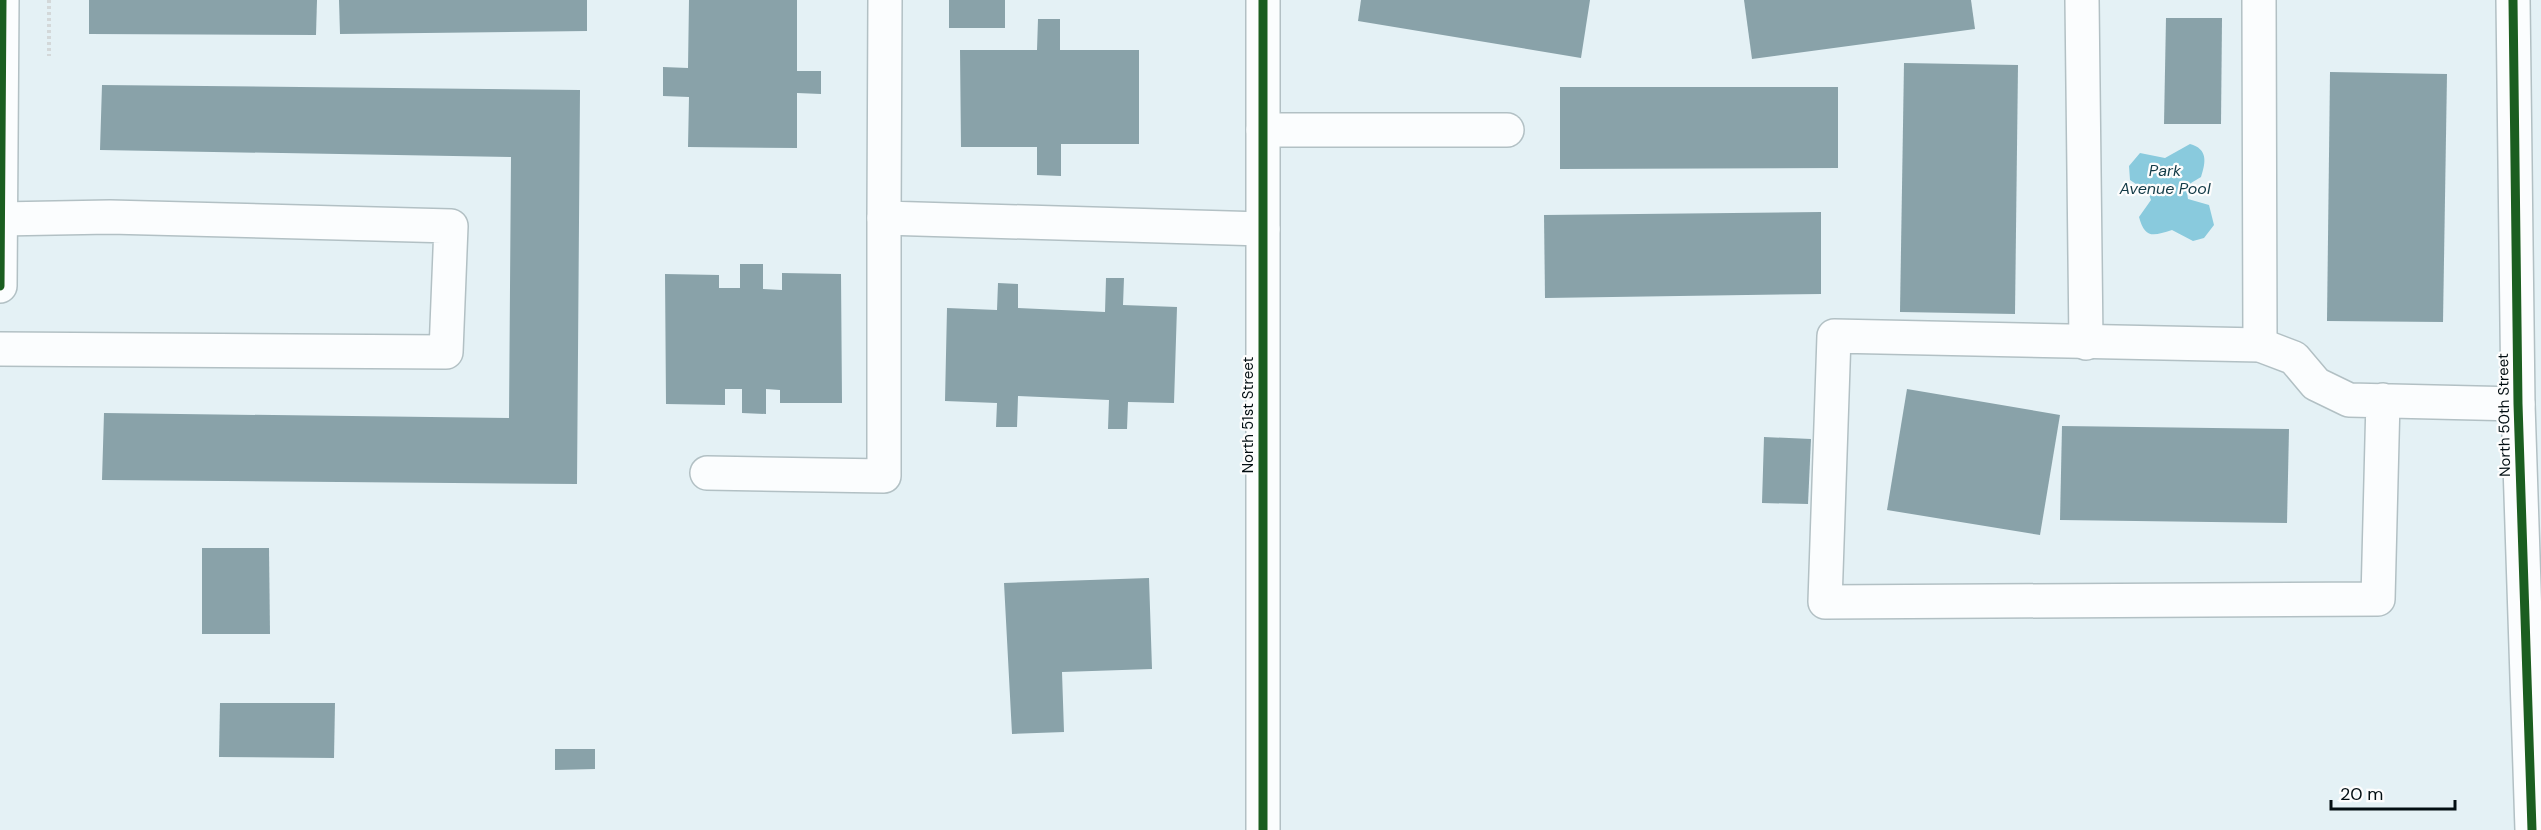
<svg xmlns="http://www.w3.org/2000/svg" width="2541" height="830" font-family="'DM Sans',sans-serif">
<rect width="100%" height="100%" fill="#e4f1f5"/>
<path fill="#89cadd" d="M2190,144C2208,149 2206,162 2201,177L2186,186L2188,199L2209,205L2214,225L2204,238L2193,241L2172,230C2153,236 2145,239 2139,217L2151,200L2148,192L2130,180L2129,166L2140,153L2165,158Z"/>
<g fill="#89a2a9">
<polygon points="89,0 317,0 316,35 89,34"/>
<polygon points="339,0 587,0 587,31 340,34"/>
<polygon points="689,0 797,0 797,71 821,71 821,94 797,93 797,148 688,147 689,97 663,96 663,67 688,68"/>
<rect x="949" y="0" width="56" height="28"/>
<polygon points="1361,0 1590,0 1581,58 1358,21"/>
<polygon points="1744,0 1971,0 1975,29 1752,59"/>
<polygon points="2166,18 2222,18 2221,124 2164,124"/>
<polygon points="1038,19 1060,19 1060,50 1139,50 1139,144 1061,144 1061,176 1037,175 1037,147 961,147 960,50 1037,50"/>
<polygon points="1904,63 2018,65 2015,314 1900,312"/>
<polygon points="2330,72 2447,74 2443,322 2327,321"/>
<polygon points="102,85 580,90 577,484 102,480 104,413 509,418 511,157 100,150"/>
<polygon points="1560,87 1838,87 1838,168 1560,169"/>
<polygon points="1821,212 1821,294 1545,298 1544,215"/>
<polygon points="740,264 763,264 763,289 782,290 782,273 841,274 842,403 780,403 780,390 766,389 766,414 742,413 742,389 725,389 725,405 666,404 665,274 719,275 719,288 740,288"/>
<polygon points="1106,278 1124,278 1123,305 1177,307 1174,403 1128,402 1127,429 1108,429 1109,400 1018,396 1017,427 996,427 997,403 945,401 947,308 997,310 998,283 1018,284 1018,308 1105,312"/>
<polygon points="1907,389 2060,415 2040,535 1887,510"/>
<polygon points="2062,426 2289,429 2287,523 2060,520"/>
<polygon points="1764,437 1811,439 1808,504 1762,503"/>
<polygon points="202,548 269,548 270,634 202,634"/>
<polygon points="1149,578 1152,669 1062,672 1064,732 1012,734 1004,583"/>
<polygon points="220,703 335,703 334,758 219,757"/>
<polygon points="555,749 595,749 595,769 555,770"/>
</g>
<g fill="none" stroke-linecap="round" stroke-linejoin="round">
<g stroke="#b2c0c4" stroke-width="36">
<g id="minor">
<polyline points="885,0 884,218 1263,229"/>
<polyline points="1263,0 1263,830"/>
<polyline points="2082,0 2086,343"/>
<polyline points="2259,0 2260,345"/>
<polyline points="2513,0 2518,404 2532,830"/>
<polyline points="1263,130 1507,130"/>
<polyline points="0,286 2,0"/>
<polyline points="0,349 446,352 451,226 110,217 0,219"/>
<polyline points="2383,400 2378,599 1825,602 1834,336 2260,345 2294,358 2316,384 2349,400 2518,404"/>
<polyline points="707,473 884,476 884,218"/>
</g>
</g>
<polyline stroke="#d3d8d9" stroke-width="4" stroke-dasharray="3 3" stroke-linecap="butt" points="49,0 49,56"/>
<use href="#minor" stroke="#fbfdfe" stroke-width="33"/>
<g stroke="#fdfdfd" stroke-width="13">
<g id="cycleway">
<polyline points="1263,0 1263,830"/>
<polyline points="2513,0 2518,404 2532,830"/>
<polyline points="0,286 2,0"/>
</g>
</g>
<use href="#cycleway" stroke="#1b5e20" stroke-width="9"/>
</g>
<g text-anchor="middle" stroke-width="4.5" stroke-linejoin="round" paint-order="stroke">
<g font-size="15" fill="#020e12" stroke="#fdfdfd">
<text transform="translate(1248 415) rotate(-90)" y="5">North 51st Street</text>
<text transform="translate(2504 415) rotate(-91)" y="5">North 50th Street</text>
</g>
<g font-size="16" font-style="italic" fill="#133b47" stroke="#fdfdfd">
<text x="2165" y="176">Park<tspan x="2165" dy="18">Avenue Pool</tspan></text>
</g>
</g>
<path d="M2331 800v9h124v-9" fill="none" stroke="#020e12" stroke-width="3"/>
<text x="2340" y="800" font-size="18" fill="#020e12" stroke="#fdfdfd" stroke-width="4.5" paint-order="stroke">20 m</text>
</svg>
